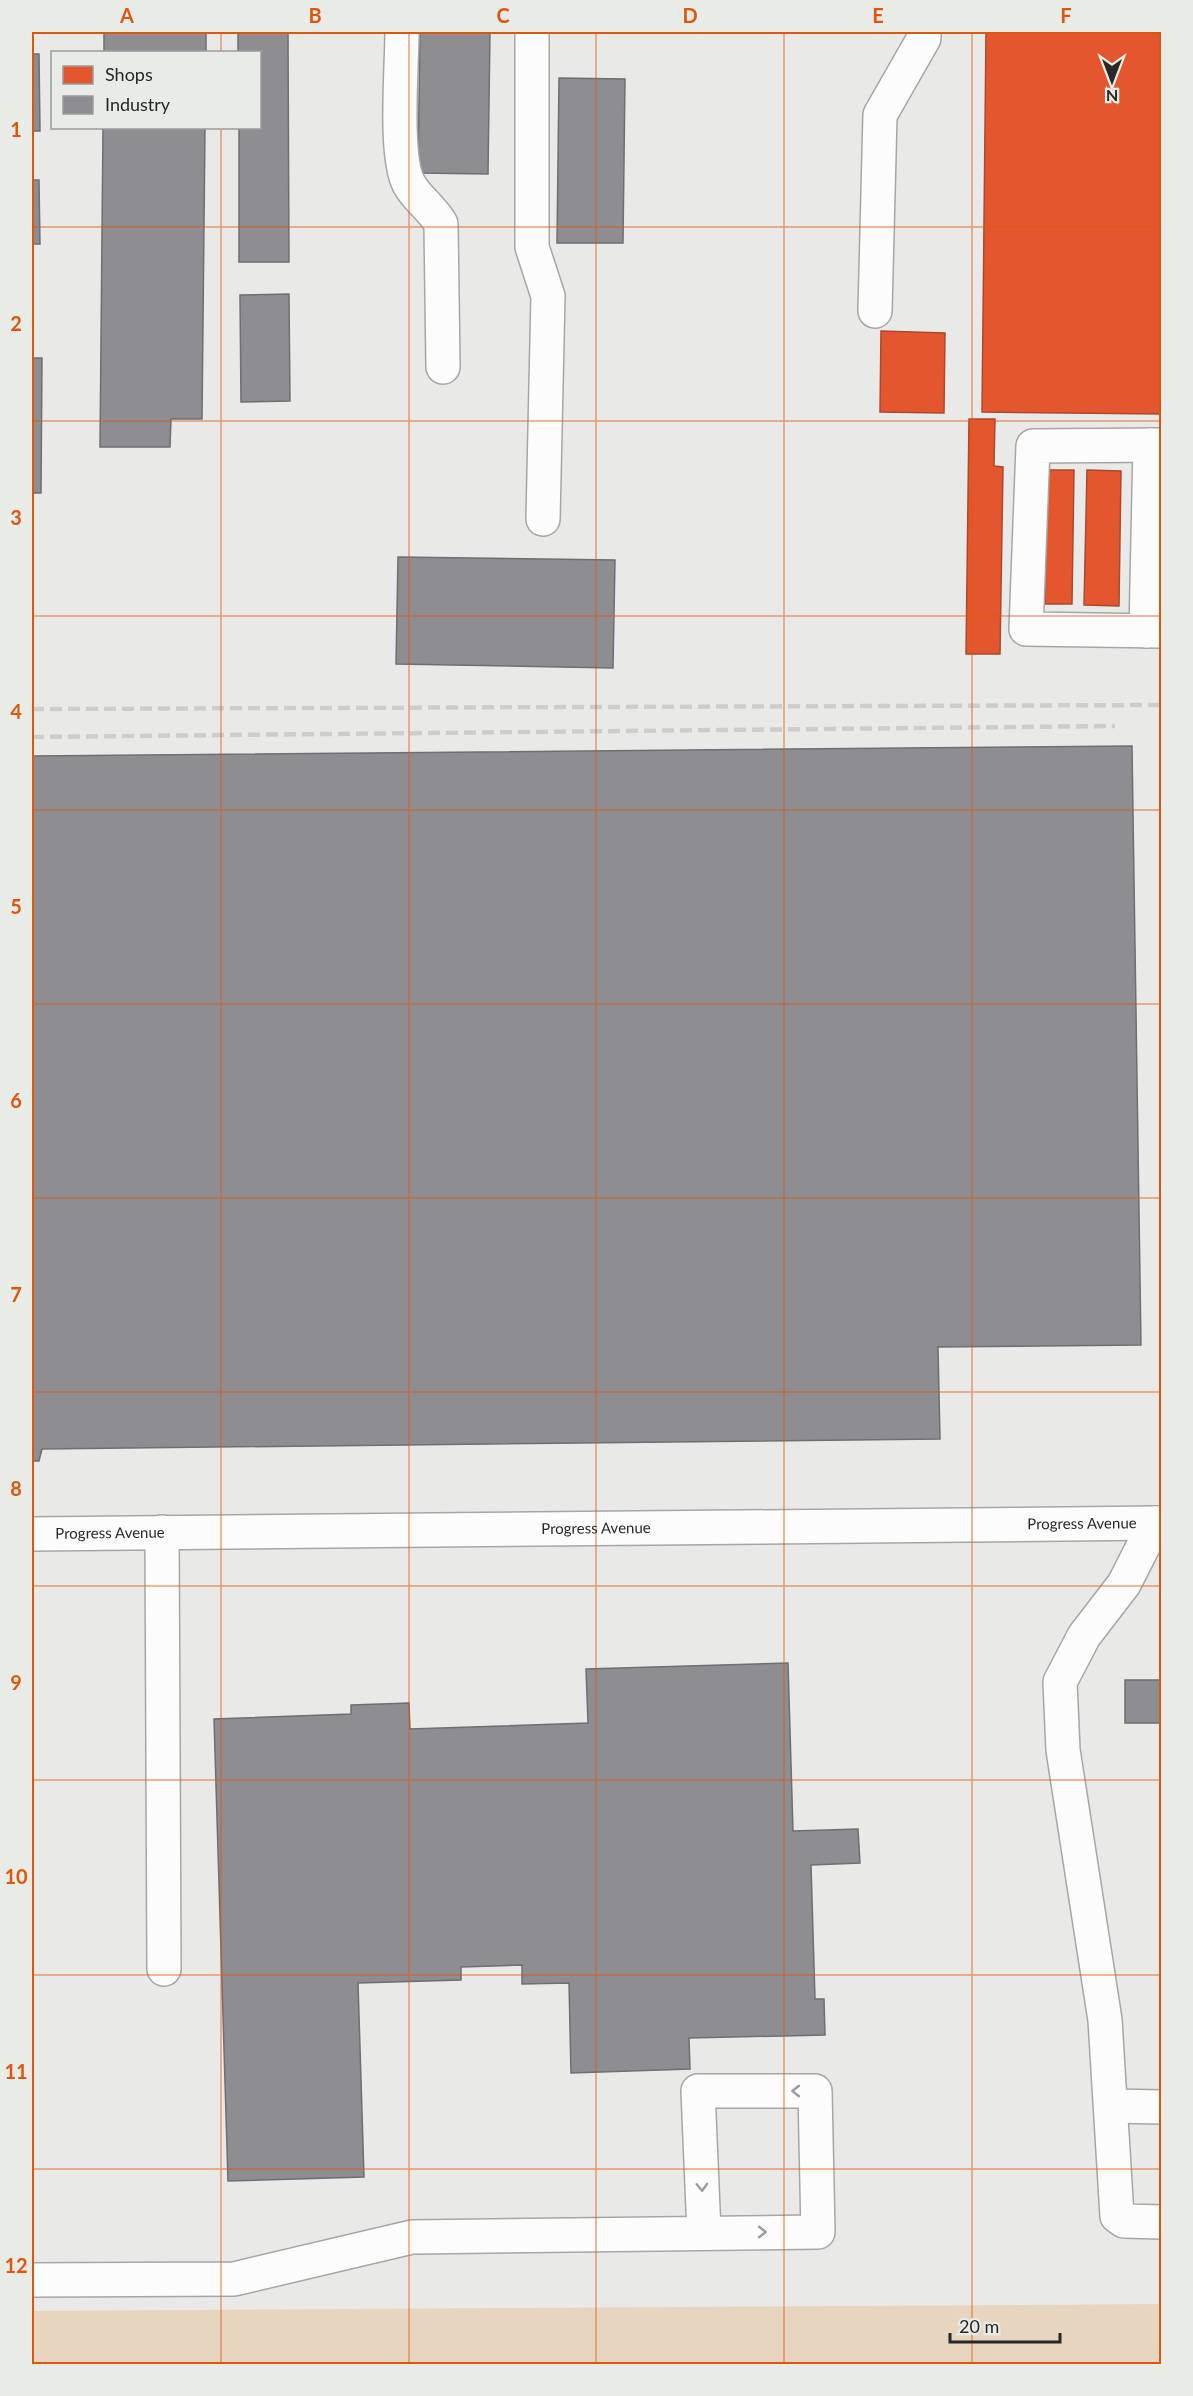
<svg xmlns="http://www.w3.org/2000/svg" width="1193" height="2396" font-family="Lato,sans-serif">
<rect width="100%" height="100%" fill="#e9eae8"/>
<polygon fill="#e8d5bf" points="1161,2304 1161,2364 32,2364 32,2311"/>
<g fill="#e4572e" stroke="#ab492c" stroke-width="1.5">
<polygon points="986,32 1162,32 1162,414 982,412"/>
<polygon points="881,331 945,333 944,413 880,412"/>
<polygon points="969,419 995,419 994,466 1003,467 1000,654 966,654"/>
<polygon points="1047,470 1074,470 1072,604 1045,604"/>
<polygon points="1087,470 1121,471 1119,606 1084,605"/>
</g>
<g fill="#8d8d92" stroke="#6e6f72" stroke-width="1.5">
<rect x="104" y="32" width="102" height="20"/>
<polygon points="238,32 288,32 289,262 239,262 239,128 260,128 260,52 238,52"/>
<polygon points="420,32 490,32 488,174 418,173"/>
<polygon points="32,54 39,54 40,131 32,131"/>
<polygon points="559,78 625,79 623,243 557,243"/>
<polygon points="103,128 205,128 202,419 171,419 170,447 100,447"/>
<polygon points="32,180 39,180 40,244 32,244"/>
<polygon points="289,294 290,401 241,402 240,295"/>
<polygon points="32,358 42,358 41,493 32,493"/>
<polygon points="398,557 615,560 613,668 396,664"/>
<polygon points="1132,746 1141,1345 938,1347 940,1439 42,1449 39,1461 32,1461 32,756"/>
<polygon points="788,1663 793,1831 858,1829 860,1863 811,1865 815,1999 824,1999 825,2035 689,2038 690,2069 571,2073 569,1983 522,1984 522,1965 461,1967 461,1980 358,1983 364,2177 228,2181 214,1719 351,1714 351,1705 409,1703 410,1729 588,1723 586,1669"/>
<rect x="1125" y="1680" width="37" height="43"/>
</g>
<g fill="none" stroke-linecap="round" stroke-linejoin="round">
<g stroke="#a6a7a5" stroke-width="36">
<g id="minor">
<path d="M402,32C402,66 394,157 409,184C417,199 433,209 441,224L443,367"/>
<polyline points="532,32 532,247 548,296 543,519"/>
<polyline points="875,311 880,115 924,38 924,32"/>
<polyline points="1162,445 1033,446 1026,629 1162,631"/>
<polyline points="1146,631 1150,445"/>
<polyline points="1155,1523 1124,1584 1084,1636 1060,1682 1063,1750 1105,2020 1117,2216 1124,2221 1162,2222"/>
<polyline points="162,1532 164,1969"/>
<path id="s1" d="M32,1534L1162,1523"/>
<polyline points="1111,2106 1162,2107"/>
<polyline points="32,2280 234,2279 412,2237 818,2232 815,2091 698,2091 704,2233"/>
</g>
</g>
<use href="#minor" stroke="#fcfcfc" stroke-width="33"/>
<g stroke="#cdcdcd" stroke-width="4.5" stroke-dasharray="12 6" stroke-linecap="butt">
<polyline points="32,709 1162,705"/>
<polyline points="32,737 1115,726"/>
</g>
</g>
<defs><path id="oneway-chevron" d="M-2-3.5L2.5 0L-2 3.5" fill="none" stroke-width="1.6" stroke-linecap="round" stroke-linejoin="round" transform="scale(1.5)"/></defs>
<g stroke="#9c9d9c">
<use href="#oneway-chevron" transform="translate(796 2091) rotate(180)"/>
<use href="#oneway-chevron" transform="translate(702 2187) rotate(88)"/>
<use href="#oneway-chevron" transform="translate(762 2232)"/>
</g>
<path fill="none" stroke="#de570d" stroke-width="1.5" stroke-opacity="0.55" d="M221,32V52M409,32V2364M596,32V2364M784,32V2364M972,32V2364M221,128V2364M32,227H1162M32,421H1162M32,616H1162M32,810H1162M32,1004H1162M32,1198H1162M32,1392H1162M32,1586H1162M32,1780H1162M32,1975H1162M32,2169H1162"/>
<g text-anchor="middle" stroke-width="6" stroke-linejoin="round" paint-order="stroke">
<g font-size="15" fill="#272827" stroke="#e9ebe7">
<text dy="5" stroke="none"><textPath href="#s1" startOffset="1050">Progress Avenue</textPath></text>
<text dy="5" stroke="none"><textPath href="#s1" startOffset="564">Progress Avenue</textPath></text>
<text dy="5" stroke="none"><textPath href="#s1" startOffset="78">Progress Avenue</textPath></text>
</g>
</g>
<rect width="1193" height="2396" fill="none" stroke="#e9ebe7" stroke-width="66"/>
<rect x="51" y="51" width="210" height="78" fill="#e9ebe7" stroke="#9b9d9a" stroke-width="1.5"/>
<rect x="63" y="66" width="30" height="18" fill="#e4572e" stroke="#9b9d9a" stroke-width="1.5"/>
<text x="105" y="81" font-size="18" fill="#272827">Shops</text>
<rect x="63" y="96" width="30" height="18" fill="#8d8d92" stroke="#9b9d9a" stroke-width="1.5"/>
<text x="105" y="111" font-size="18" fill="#272827">Industry</text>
<g transform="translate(1112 81) rotate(180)" stroke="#e9ebe7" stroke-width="4.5" paint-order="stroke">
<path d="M0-4.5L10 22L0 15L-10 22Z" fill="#272827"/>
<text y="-9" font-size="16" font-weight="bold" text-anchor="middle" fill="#272827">N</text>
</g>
<path d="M950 2333v9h110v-9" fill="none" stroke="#272827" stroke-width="3"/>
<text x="959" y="2333" font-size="18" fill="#272827" stroke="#e9ebe7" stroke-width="4.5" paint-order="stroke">20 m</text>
<rect x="33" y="33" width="1127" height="2330" fill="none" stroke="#de570d" stroke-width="2"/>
<g font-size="20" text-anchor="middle" font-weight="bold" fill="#de570d">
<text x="127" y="23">A</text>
<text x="315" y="23">B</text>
<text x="503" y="23">C</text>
<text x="690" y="23">D</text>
<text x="878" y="23">E</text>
<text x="1066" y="23">F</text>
<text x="16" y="137">1</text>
<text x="16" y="331">2</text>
<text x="16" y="525">3</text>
<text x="16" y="719">4</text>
<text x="16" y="914">5</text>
<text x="16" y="1108">6</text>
<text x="16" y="1302">7</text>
<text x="16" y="1496">8</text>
<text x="16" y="1690">9</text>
<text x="16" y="1884">10</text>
<text x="16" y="2079">11</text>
<text x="16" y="2273">12</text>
</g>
</svg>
